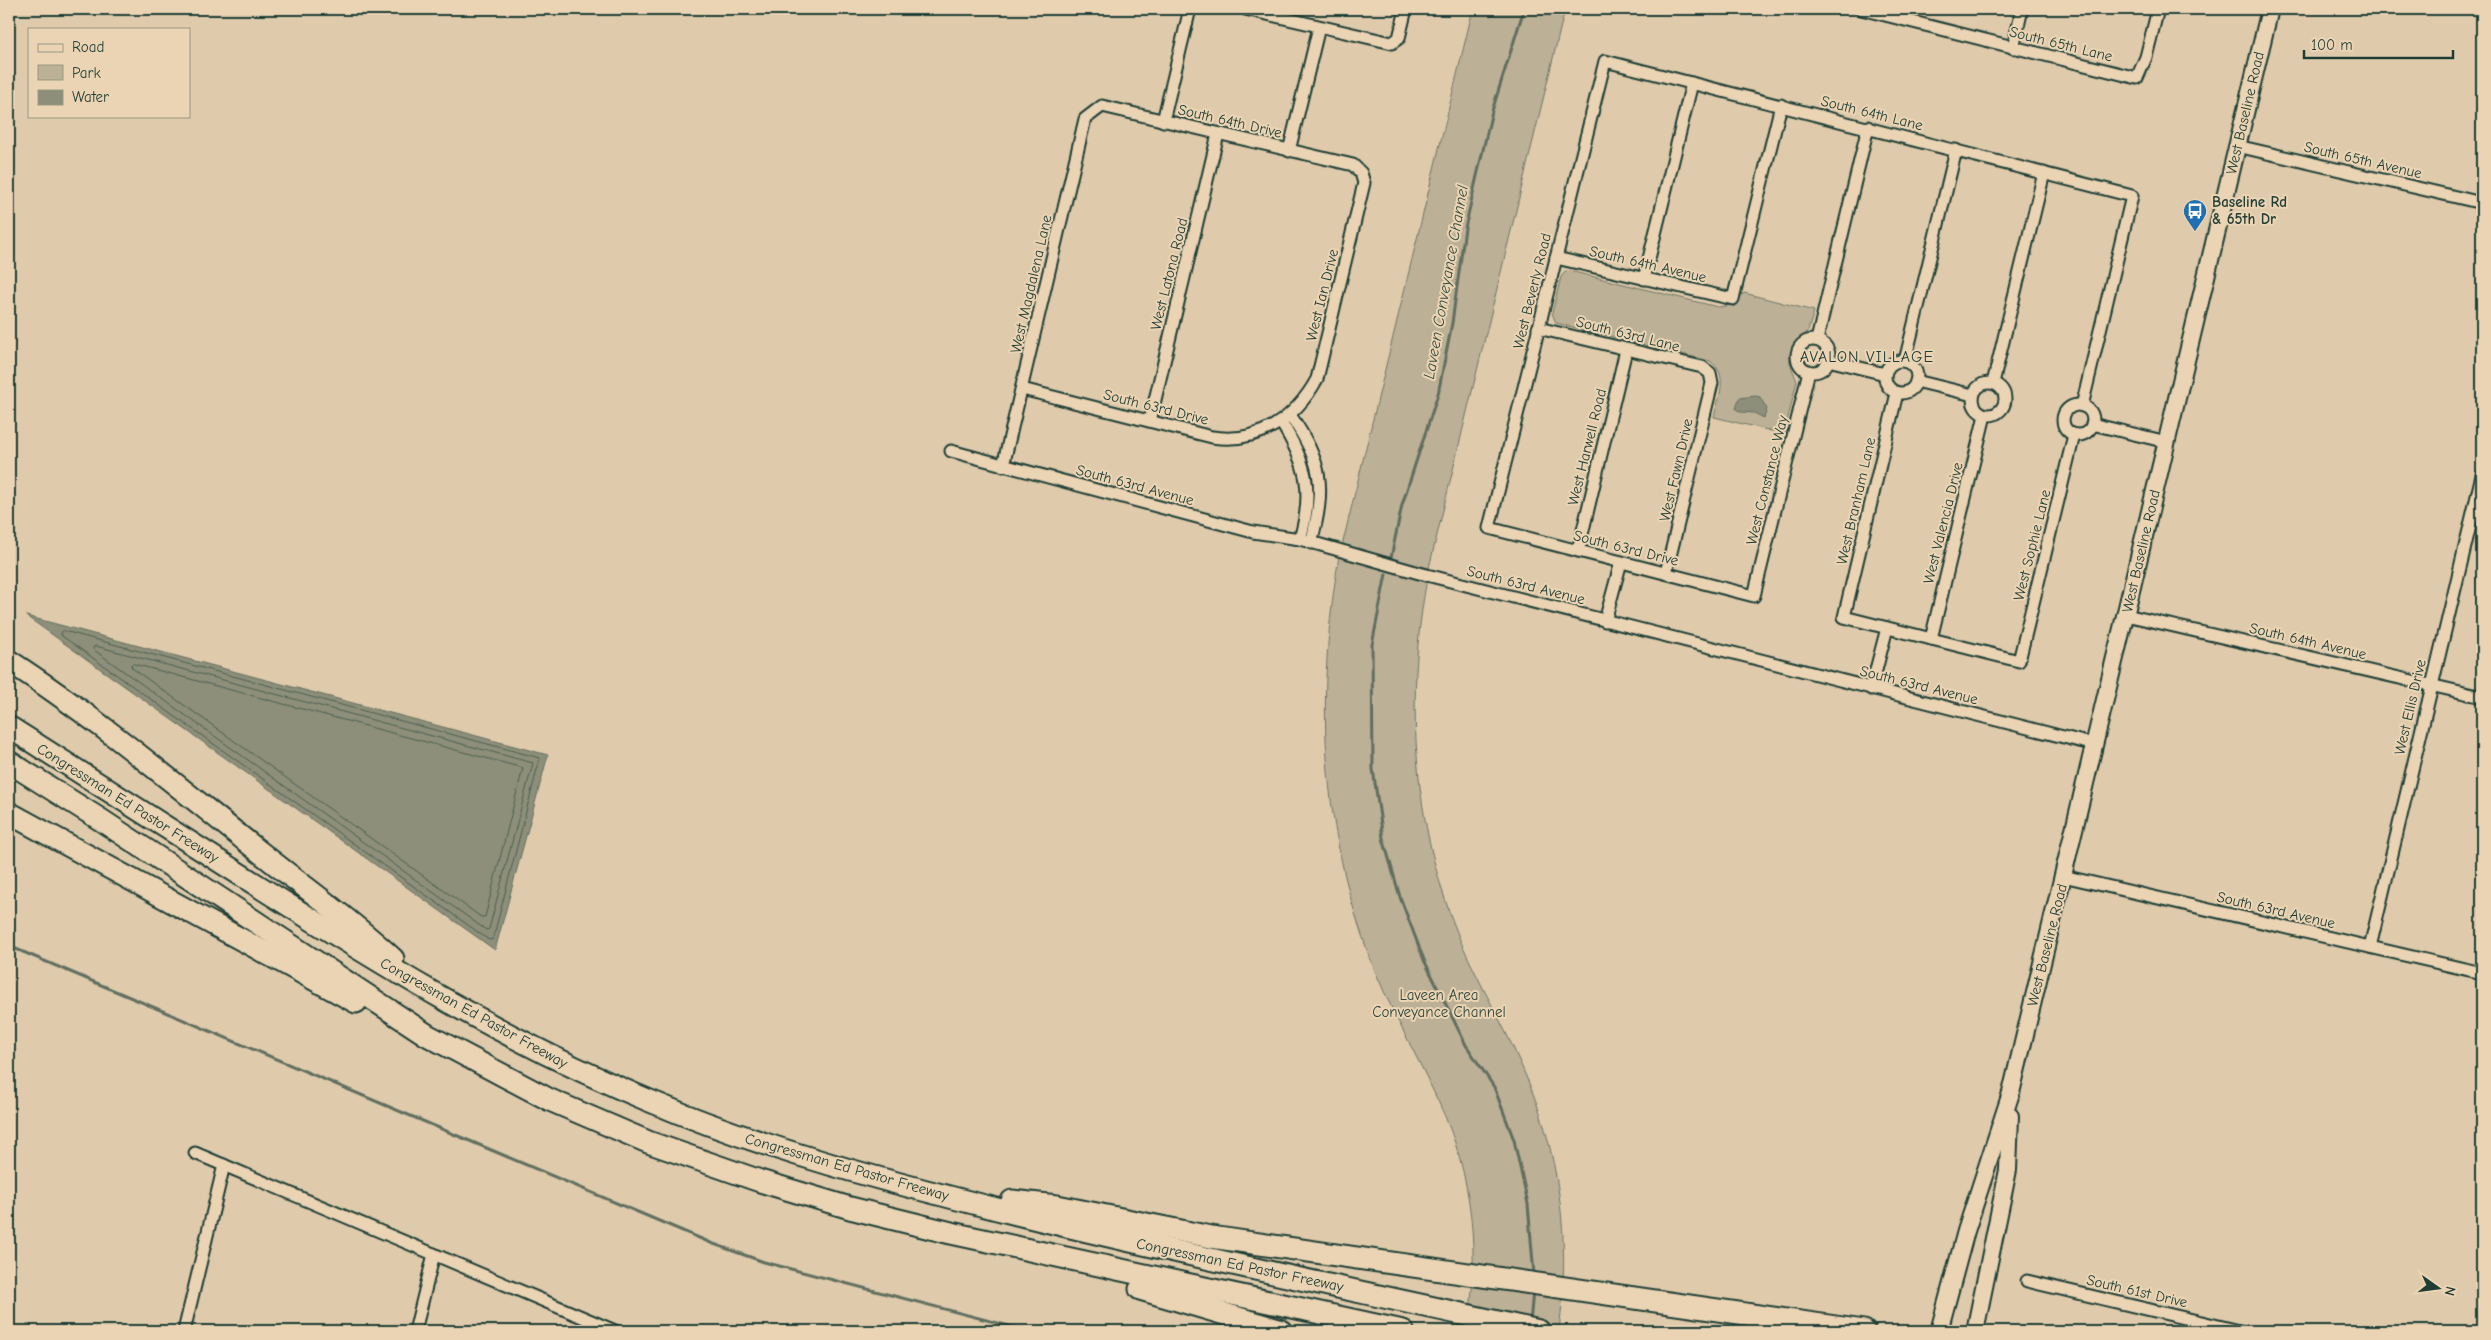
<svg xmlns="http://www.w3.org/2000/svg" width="2491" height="1340" font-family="'Comic Neue',sans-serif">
<rect width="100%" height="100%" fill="#dfcbac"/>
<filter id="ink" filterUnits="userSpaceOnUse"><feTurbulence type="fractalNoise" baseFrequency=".02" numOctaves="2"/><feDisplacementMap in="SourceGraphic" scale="10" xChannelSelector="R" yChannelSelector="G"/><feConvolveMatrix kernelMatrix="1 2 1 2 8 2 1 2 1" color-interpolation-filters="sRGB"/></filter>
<g filter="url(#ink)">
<g fill="#bcb096" stroke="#6e7665">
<polygon points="1473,9 1565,9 1429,568 1342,546"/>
<path d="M1570,271L1718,307L1733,305L1744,293L1814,311L1808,331L1794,345L1790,353V364L1797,381L1784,434L1714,417C1718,398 1730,375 1710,361L1556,323L1552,313L1561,277L1565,272Z"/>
<path d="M1339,556L1427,579C1406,694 1412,812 1453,922C1472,973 1501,1018 1522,1067C1560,1151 1571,1240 1559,1331H1467C1480,1254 1473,1174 1439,1103C1415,1051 1386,1003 1367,950C1320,817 1316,694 1339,556Z"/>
</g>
<g fill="#8d8f7a" stroke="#616e5e">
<polygon points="1755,396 1760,397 1767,409 1764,418 1754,413 1741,412 1736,409 1739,398"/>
<polygon points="26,616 548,755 495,950"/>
</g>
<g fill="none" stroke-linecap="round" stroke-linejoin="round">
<g stroke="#4b5e50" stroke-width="1">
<polygon points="64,631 540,758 493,939 489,940 62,636 61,633"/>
<polygon points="96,646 533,763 489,929 486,930 94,650 93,648"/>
<polygon points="134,664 523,768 485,917 481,917 132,668 131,665"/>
</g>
<g stroke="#616e5e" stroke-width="3">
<polyline points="1391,558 1402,505 1438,394 1452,323 1465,228 1492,111 1524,9"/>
<polyline points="1386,574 1372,645 1373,769 1383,838 1400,897 1424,960 1466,1045 1494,1087 1514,1140 1528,1204 1534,1275"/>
<polyline points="9,946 711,1243 764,1262 1029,1331"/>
<polyline points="1530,1323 1533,1291"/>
</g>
<g stroke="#1f3d34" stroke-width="15">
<g id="street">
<polyline points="1245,9 1392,43 1399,38 1406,9"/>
<polyline points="1861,9 2137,78 2146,57 2158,9"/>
<polyline points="2013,48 2022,9"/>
<polyline points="1163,121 1190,9"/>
<polyline points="2237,146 2482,203"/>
<polyline points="1289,151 1319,27"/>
<polyline points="1556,258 1733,299 1781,105"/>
<polyline points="1644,279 1692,83"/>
<polyline points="1538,328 1702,367 1710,373 1712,383 1666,573"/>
<polyline points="1817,340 1868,127"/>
<circle cx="1813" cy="356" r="16"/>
<polyline points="1828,360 1885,374"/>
<polyline points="1905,361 1956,150"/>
<circle cx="1901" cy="377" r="16"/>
<polyline points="1809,371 1754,596 1489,528 1605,61 2132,196 2082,406"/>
<polyline points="1916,381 1973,395"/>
<polyline points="1993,383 2044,173"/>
<circle cx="1989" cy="399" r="16"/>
<polyline points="1897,393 1844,617 2019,661 2074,435"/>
<circle cx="2078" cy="420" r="15"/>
<path d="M1290,415C1323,462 1326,487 1311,543"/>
<polyline points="1150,421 1218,134"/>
<path d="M1281,422C1307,464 1314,491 1300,539"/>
<polyline points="2092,424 2167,442"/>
<polyline points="951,451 1253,532 1300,539 1419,573 2095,745"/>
<path d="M1003,466L1085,119L1102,106L1353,165L1361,173L1364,183L1317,379C1295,419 1259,444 1212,437L1022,389"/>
<polyline points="1578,551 1626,350"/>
<polyline points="2126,615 2482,697"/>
<polyline points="1605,621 1621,562"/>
<polyline points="1931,639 1985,415"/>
<polyline points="1871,689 1887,628"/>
<polyline points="2063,876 2482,973"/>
<polyline points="2370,947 2482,475"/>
<polyline points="195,1153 615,1331"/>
<polyline points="2027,1281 2240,1331"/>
<polyline points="184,1331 224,1165"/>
<polyline points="415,1331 434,1254"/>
</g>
</g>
<g stroke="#1f3d34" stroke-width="20">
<g id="secondary">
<polyline points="1939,1331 1966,1231 2011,1093 2270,9"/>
<polyline points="1975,1331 2008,1170 2010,1116"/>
</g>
</g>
<g stroke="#1f3d34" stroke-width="25">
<g id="highway">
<path d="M9,661C94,716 172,782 251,845C298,883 349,918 393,959"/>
<path d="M9,727C87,776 164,826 241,875C373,959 506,1042 650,1101C769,1151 892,1183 1017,1214C1190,1257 1365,1292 1539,1331"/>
<polyline points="9,762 101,820 427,1035 550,1100 648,1142 760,1181 850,1208 951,1233 1403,1331"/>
<polyline points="9,813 356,1002"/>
<polyline points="1012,1201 1057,1206 1211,1237 1864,1331"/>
<polyline points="1140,1289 1282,1331"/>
</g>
</g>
<use href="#street" stroke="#ebd4b4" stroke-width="11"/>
<use href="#secondary" stroke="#ebd4b4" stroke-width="16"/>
<use href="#highway" stroke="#ebd4b4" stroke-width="21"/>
</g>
</g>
<defs>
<g id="bus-pin" transform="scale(1.25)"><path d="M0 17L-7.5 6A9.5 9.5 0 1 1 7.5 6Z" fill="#1f6fb2" stroke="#ebd4b4"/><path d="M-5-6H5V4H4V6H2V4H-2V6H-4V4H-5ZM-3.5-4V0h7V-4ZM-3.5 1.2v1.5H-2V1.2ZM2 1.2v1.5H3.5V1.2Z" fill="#fff"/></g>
</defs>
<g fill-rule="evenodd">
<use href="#bus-pin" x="2195" y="211"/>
</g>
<g text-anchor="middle" stroke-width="4" stroke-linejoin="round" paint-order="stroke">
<g font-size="15" fill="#1f3d34" stroke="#ebd4b4">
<text transform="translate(2061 44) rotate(14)" y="5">South 65th Lane</text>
<text transform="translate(1872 113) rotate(14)" y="5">South 64th Lane</text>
<text transform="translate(2245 113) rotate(-77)" y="5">West Baseline Road</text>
<text transform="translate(1230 121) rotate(13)" y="5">South 64th Drive</text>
<text transform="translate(2363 160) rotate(13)" y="5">South 65th Avenue</text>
<text transform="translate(1648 264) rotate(13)" y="5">South 64th Avenue</text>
<text transform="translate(1169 274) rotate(-76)" y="5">West Latona Road</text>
<text transform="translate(1031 284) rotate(-77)" y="5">West Magdalena Lane</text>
<text transform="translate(1532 291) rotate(-76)" y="5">West Beverly Road</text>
<text transform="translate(1322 295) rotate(-76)" y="5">West Ian Drive</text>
<text transform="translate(1628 334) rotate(14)" y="5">South 63rd Lane</text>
<text transform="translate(1156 407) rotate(14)" y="5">South 63rd Drive</text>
<text transform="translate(1587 447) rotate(-76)" y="5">West Harwell Road</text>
<text transform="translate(1676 470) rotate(-77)" y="5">West Fawn Drive</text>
<text transform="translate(1767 480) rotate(-76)" y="5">West Constance Way</text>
<text transform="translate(1135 485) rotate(15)" y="5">South 63rd Avenue</text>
<text transform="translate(1856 501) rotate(-77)" y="5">West Branham Lane</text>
<text transform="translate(1943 523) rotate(-76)" y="5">West Valencia Drive</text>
<text transform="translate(2032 545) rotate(-76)" y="5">West Sophie Lane</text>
<text transform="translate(1626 548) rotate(14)" y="5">South 63rd Drive</text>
<text transform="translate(2141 551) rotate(-77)" y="5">West Baseline Road</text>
<text transform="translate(1526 585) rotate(14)" y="5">South 63rd Avenue</text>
<text transform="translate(2308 641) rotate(13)" y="5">South 64th Avenue</text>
<text transform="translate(1919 685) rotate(14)" y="5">South 63rd Avenue</text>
<text transform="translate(2410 707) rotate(-77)" y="5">West Ellis Drive</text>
<text transform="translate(128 803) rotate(32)" y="5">Congressman Ed Pastor Freeway</text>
<text transform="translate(2276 910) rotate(13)" y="5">South 63rd Avenue</text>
<text transform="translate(2047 945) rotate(-76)" y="5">West Baseline Road</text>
<text transform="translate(474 1013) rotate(29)" y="5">Congressman Ed Pastor Freeway</text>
<text transform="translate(847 1167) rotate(16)" y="5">Congressman Ed Pastor Freeway</text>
<text transform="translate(1240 1265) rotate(12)" y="5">Congressman Ed Pastor Freeway</text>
<text transform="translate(2137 1291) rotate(13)" y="5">South 61st Drive</text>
</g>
<g font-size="15" font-weight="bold" fill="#1f3d34" stroke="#ebd4b4" text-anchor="start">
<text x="2212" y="207">Baseline Rd<tspan x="2212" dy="17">&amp; 65th Dr</tspan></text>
</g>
<g font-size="15" fill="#2f483e" stroke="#ebd4b4">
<text x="1439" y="1000">Laveen Area<tspan x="1439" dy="17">Conveyance Channel</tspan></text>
</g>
<g font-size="16" font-style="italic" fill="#30493e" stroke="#ebd4b4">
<text transform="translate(1445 282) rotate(-80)" y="6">Laveen Conveyance Channel</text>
</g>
<g font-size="16" letter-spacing="1" fill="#1f3d34" stroke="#ebd4b4">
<text x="1867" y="362">AVALON VILLAGE</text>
</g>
</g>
<rect width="2491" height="1340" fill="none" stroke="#ebd4b4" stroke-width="30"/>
<rect x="15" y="15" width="2461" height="1310" fill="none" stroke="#1f3d34" stroke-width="2" filter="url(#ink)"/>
<rect x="28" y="28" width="162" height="90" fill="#ebd4b4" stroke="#999881"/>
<rect x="38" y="44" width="25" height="8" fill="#ebd4b4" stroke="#999881"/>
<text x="72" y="52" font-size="15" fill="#1f3d34">Road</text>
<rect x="38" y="65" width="25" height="15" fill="#bcb096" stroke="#999881"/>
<text x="72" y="78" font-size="15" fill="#1f3d34">Park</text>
<rect x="38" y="90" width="25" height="15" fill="#8d8f7a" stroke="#999881"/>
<text x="72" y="102" font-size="15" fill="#1f3d34">Water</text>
<g transform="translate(2438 1288) rotate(104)" stroke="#ebd4b4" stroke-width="4" paint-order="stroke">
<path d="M0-4L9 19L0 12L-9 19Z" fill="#1f3d34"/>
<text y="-8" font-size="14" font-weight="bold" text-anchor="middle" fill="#1f3d34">N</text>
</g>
<path d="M2304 50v8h149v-8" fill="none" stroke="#1f3d34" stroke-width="2.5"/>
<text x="2311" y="50" font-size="15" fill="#1f3d34" stroke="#ebd4b4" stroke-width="4" paint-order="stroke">100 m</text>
</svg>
